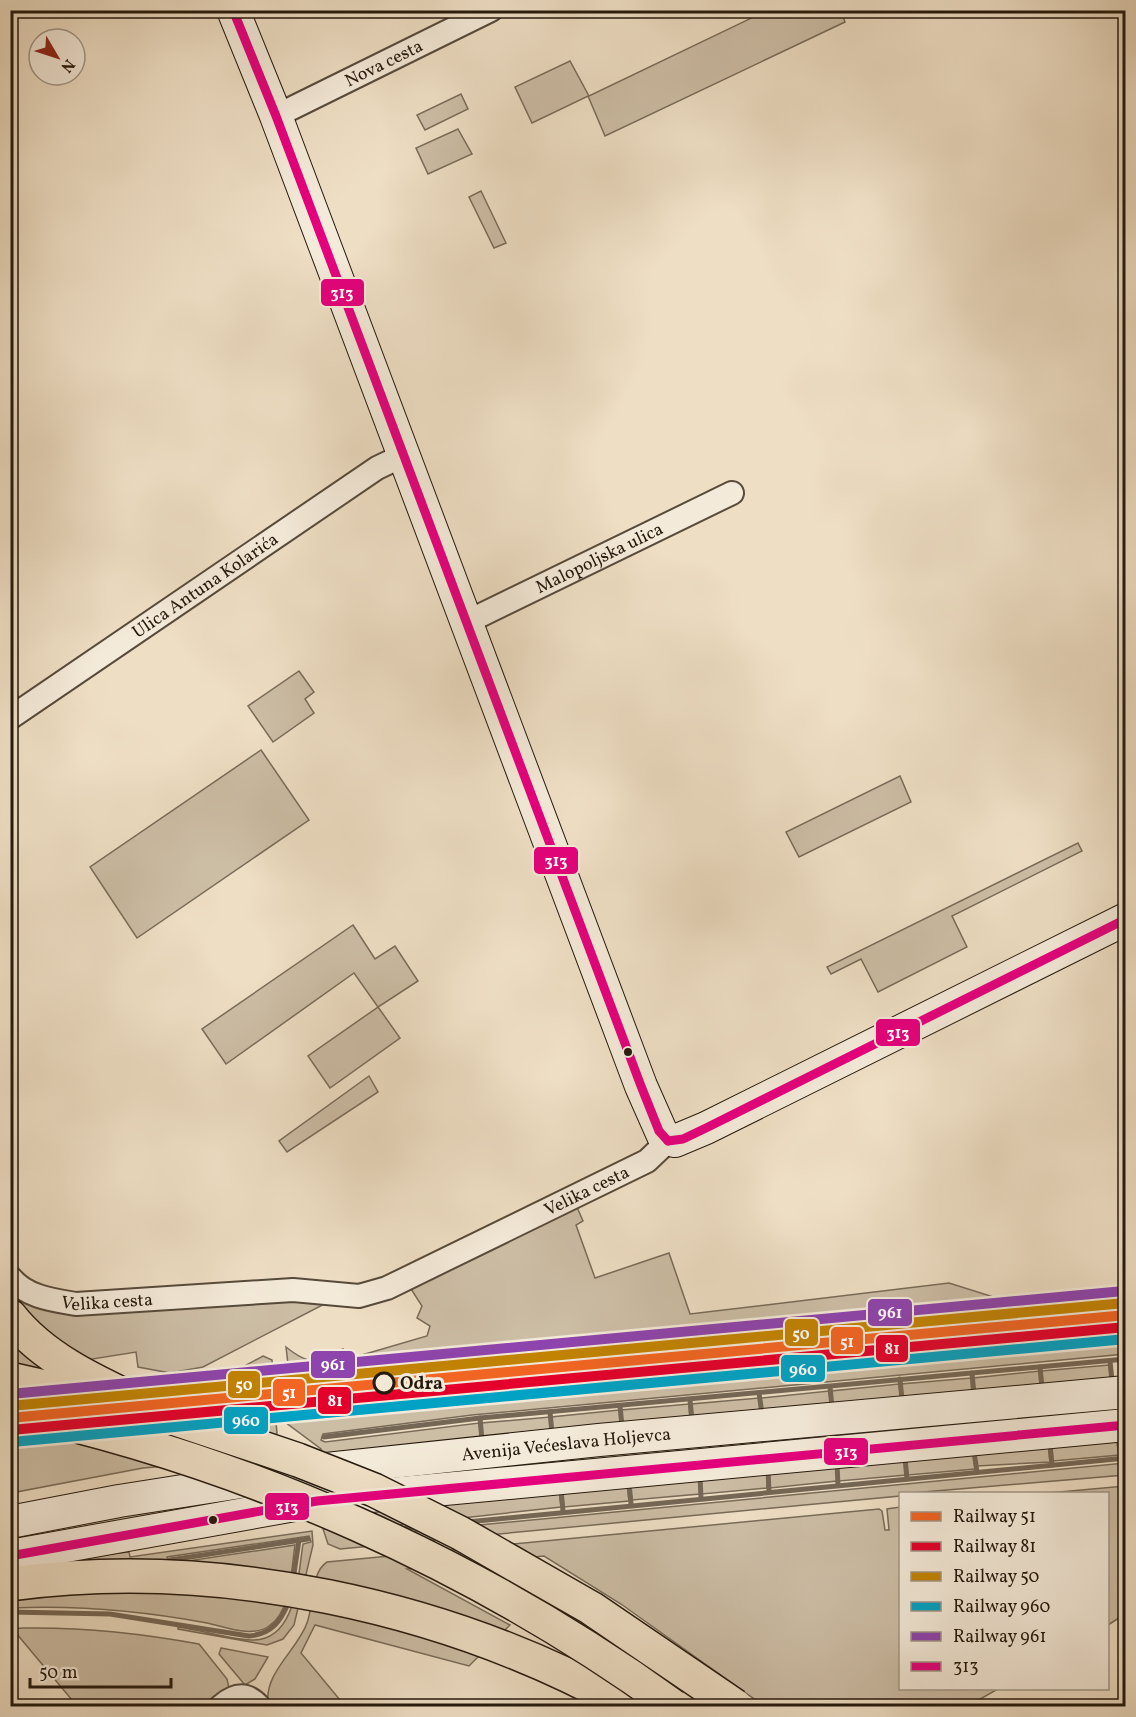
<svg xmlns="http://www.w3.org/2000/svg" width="1136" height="1717" font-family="Vollkorn,serif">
<rect width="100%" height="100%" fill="#eedec4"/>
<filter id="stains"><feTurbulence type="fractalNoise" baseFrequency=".00333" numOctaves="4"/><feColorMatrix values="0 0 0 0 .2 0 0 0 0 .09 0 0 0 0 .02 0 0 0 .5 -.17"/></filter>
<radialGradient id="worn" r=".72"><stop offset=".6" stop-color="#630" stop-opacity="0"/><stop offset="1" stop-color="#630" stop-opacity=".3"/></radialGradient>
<g fill="#ccbda5" stroke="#786b59" stroke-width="1.5">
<polygon points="766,11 841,11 845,22 605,136 588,96 532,123 515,87 570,61 589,96"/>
<polygon points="461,94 468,109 425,130 417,115"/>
<polygon points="458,129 472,154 428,174 416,148"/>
<polygon points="481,191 506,243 494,248 469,197"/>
<polygon points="299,671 314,692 305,699 314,713 273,742 248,706"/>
<polygon points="261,750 309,820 137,938 90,867"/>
<polygon points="900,776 911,802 799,857 786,832"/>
<polygon points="1078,843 1082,851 952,916 967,947 878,992 861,959 831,974 827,967"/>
<polygon points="353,925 375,959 395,946 418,981 378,1007 400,1038 330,1088 308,1056 378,1007 354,973 226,1064 202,1029"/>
<polygon points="369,1076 378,1092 287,1152 279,1141"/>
<path d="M576,1205L583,1221L576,1225L595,1278L669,1253L690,1314L949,1283L1003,1300L1125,1285V1307L503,1367L502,1362L351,1376L350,1371L336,1372V1378L290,1381L286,1347C311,1367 316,1362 343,1349L348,1359L427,1336L430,1326L417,1318L422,1306L411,1289Z"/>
<polygon points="10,1287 20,1297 334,1299 203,1367 170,1373 138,1367 136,1352 92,1359 99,1403 11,1412"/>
<polygon points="1125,1322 1125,1354 472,1415 323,1434 321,1440 325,1442 479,1423 481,1440 322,1458 321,1449 285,1422 284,1401"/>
<polygon points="263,1356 272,1360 273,1373 267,1374 268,1383 274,1383 274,1388 183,1398 200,1383 224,1377"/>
<polygon points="1109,1365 1111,1382 1044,1387 1041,1371"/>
<polygon points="1040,1371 1041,1388 975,1394 973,1378"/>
<polygon points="971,1378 972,1395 904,1400 901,1384"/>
<polygon points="899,1384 901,1401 833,1407 831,1391"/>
<polygon points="829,1391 831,1408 763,1413 761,1398"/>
<polygon points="759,1398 760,1414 693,1420 691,1404"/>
<polygon points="276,1402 277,1412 271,1413 271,1422 276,1422 277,1433 261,1458 143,1468 11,1493 11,1430"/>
<polygon points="1125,1403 1125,1414 466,1476 325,1481"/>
<polygon points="689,1404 690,1421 623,1426 621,1410"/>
<polygon points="619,1410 621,1427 553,1432 551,1417"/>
<polygon points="550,1417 551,1434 483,1439 481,1423"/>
<polygon points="1117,1438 1120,1455 1053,1461 1051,1445"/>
<polygon points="1048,1444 1050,1462 977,1466 976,1455"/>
<polygon points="973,1451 975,1469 908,1475 906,1461"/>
<polygon points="904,1458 906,1475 839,1481 838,1466"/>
<polygon points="1125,1463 1125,1475 900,1494 900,1496 340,1549 328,1544 323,1529 331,1528 329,1514 559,1489 561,1507 371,1528 375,1535"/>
<polygon points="836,1464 837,1481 770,1488 768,1472"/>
<polygon points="767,1472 767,1488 702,1494 701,1480"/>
<polygon points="699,1480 700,1494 632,1500 630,1484"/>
<polygon points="305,1483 306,1494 11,1545 10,1534"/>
<polygon points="627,1483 629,1501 564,1507 562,1493"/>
<polygon points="1125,1486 1125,1614 1108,1625 1108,1494 1048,1493"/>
<path d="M900,1507V1688L998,1689L968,1706H764L621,1604L544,1556L407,1569L510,1625L469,1666L315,1625L301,1653L345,1706H273L268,1702C265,1672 298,1649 307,1623C314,1605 310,1573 327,1562L879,1509L882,1511L885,1530H889L887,1509Z"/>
<path d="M312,1531L313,1545L294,1625L283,1639L267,1645L178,1629V1627C202,1630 227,1639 251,1640C297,1642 298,1575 303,1544L311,1542L309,1536L167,1557L168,1564L295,1545C291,1569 292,1611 269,1626C252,1638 226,1627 207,1623C143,1611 76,1605 11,1608L10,1598L33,1570L62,1559L129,1552L130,1557Z"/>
<path d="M23,1628C83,1627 140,1633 199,1644L227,1679L229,1688L212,1706H77L16,1633H11V1629Z"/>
<polygon points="221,1648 268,1657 255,1679 245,1685 219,1654"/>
</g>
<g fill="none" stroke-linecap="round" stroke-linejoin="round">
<g stroke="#756756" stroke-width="5">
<polyline points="1110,1361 1112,1381"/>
<polyline points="1040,1367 1042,1388"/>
<polyline points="972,1373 974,1394"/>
<polyline points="900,1379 902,1400"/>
<polyline points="830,1387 832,1407"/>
<polyline points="759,1393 762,1414"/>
<polyline points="690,1400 692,1420"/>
<polyline points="620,1406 622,1426"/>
<polyline points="550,1412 552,1433"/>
<polyline points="480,1418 482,1440"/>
<polyline points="324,1437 480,1418 1126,1359"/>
<polyline points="1118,1438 1121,1458"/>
<polyline points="1050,1444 1052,1465"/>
<polyline points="974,1452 977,1472"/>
<polyline points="905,1458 907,1479"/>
<polyline points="837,1464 838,1485"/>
<polyline points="768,1470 769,1491"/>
<polyline points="700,1477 701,1498"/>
<polyline points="629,1483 631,1504"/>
<polyline points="561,1490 563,1511"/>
<polyline points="467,1522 1126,1458"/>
<polyline points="396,1529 417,1527"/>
<polyline points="170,1560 308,1539"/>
<polyline points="293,1580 299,1540"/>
<path d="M10,1612L110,1614L249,1636C272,1634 281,1621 289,1601"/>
</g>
<g stroke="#574a3b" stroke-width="26">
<g id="street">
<path id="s1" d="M276,116L491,10"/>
<path id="s2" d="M467,622L732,493"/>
<path id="s3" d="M10,718L377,468L402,456"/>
<path id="s4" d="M10,1277C26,1297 52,1300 76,1304L293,1290L359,1296L387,1288L647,1161L668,1141"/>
<path d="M221,1706C235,1694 246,1692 259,1706"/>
</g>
</g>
<g stroke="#25190d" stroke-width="34">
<g id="secondary">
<polyline points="233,10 276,116 641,1086 664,1138 675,1141 706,1128 1126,919"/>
<path id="s5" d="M10,1522L119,1501L317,1470L599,1440L1126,1392"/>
<polyline points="10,1556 317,1501 1126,1425"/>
</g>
</g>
<g stroke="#25190d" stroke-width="36">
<g id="highway">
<path d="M10,1316C49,1366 115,1390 170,1417"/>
<polyline points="10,1379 107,1401"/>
<path d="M10,1584C217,1556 446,1605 627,1706"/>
</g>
</g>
<use href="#street" stroke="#f4ead9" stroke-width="22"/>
<use href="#secondary" stroke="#f4ead9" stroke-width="32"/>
<use href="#highway" stroke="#eedec4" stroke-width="33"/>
<g stroke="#25190d" stroke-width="36" stroke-linecap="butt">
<g id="highway-bridge">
<path d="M10,1410C248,1462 477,1564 673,1706"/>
<polyline points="170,1417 298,1460 374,1490 460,1533 591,1608 735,1706"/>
</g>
</g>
<use href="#highway-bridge" stroke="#eedec4" stroke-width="33"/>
<g stroke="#f4ead9" stroke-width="14">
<g id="bus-1">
<polyline points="233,10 276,116 641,1086 659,1131 668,1141"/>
<polyline points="668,1141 683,1139 706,1128 1126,919"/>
<polyline points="10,1556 317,1501 1126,1425"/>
</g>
</g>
<use href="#bus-1" stroke="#e5007d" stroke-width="9"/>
<g stroke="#f4ead9" stroke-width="15">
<polyline id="rail-1" points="10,1418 1126,1315"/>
</g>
<g stroke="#f4ead9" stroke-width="15">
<polyline id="rail-2" points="11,1430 1126,1327"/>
</g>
<g stroke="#f4ead9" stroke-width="15">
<polyline id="rail-3" points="10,1406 1125,1303"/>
</g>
<g stroke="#f4ead9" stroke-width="15">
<polyline id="rail-4" points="12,1442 1126,1339"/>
</g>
<g stroke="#f4ead9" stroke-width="15">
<polyline id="rail-5" points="10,1394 1124,1291"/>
</g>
<use href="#rail-1" stroke="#f26522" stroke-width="10"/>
<use href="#rail-2" stroke="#e4002b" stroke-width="10"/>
<use href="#rail-3" stroke="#c28303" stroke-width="10"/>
<use href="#rail-4" stroke="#02a2c4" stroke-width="10"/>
<use href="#rail-5" stroke="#8e44ad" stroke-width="10"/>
</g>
<g fill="#25190d" stroke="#f4ead9" stroke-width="2">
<circle cx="628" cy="1052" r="5"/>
<circle cx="213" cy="1520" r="5"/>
</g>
<circle fill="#f4ead9" stroke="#25190d" stroke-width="3" cx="384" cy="1383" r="10"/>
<g text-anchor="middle" stroke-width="6" stroke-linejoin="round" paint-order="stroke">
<g font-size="18" fill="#25190d" stroke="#f4ead9">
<text dy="6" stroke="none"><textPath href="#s1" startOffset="120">Nova cesta</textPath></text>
<text dy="6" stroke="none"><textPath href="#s2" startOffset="147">Malopoljska ulica</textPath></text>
<text dy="6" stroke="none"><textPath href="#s3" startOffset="236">Ulica Antuna Kolarića</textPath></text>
<text dy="6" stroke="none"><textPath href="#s4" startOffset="608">Velika cesta</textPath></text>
<text dy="6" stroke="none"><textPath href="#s4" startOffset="104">Velika cesta</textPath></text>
<text dy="6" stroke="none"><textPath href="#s5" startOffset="562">Avenija Većeslava Holjevca</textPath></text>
</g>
<g font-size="18" font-weight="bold" fill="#25190d" stroke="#f4ead9" text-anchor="start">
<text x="400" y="1389">Odra</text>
</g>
</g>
<g stroke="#f4ead9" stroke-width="2">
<rect x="320" y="278" width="45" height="29" rx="6" fill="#e5007d"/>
<rect x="533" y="846" width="46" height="29" rx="6" fill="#e5007d"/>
<rect x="875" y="1018" width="46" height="29" rx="6" fill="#e5007d"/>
<rect x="867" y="1298" width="46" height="29" rx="6" fill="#8e44ad"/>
<rect x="784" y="1318" width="35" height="29" rx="6" fill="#c28303"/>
<rect x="830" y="1326" width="34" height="29" rx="6" fill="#f26522"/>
<rect x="875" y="1334" width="34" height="29" rx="6" fill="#e4002b"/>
<rect x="310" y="1350" width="46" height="29" rx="6" fill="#8e44ad"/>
<rect x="780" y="1354" width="46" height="29" rx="6" fill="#02a2c4"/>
<rect x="227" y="1370" width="34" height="29" rx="6" fill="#c28303"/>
<rect x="272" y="1378" width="34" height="29" rx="6" fill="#f26522"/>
<rect x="317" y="1386" width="35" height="29" rx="6" fill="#e4002b"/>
<rect x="223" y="1406" width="46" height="29" rx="6" fill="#02a2c4"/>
<rect x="823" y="1437" width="46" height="29" rx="6" fill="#e5007d"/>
<rect x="264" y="1492" width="46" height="29" rx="6" fill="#e5007d"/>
</g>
<g font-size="16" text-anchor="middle" font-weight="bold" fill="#fff">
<text x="342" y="298">313</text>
<text x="556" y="866">313</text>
<text x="898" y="1038">313</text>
<text x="890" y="1318">961</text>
<text x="801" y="1339">50</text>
<text x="847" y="1347">51</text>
<text x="892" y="1354">81</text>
<text x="333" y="1370">961</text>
<text x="803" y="1375">960</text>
<text x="244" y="1390">50</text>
<text x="289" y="1398">51</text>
<text x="335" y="1406">81</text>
<text x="246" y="1426">960</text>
<text x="846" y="1457">313</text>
<text x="287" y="1512">313</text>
</g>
<rect width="1136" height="1717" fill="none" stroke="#eedec4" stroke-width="36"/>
<rect x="12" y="12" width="1112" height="1693" fill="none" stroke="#25190d" stroke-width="3"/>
<rect x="18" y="18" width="1100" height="1681" fill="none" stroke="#25190d" stroke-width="1.5"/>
<rect x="899" y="1492" width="210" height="198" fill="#f4ead9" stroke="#a19687" stroke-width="1.5"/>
<rect x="911" y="1512" width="30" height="9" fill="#f26522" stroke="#a19687" stroke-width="1.5"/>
<text x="953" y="1522" font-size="18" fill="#25190d">Railway 51</text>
<rect x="911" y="1542" width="30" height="9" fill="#e4002b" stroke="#a19687" stroke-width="1.5"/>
<text x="953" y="1552" font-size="18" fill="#25190d">Railway 81</text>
<rect x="911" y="1572" width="30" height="9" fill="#c28303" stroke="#a19687" stroke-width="1.5"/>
<text x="953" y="1582" font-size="18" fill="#25190d">Railway 50</text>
<rect x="911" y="1602" width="30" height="9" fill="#02a2c4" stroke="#a19687" stroke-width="1.5"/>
<text x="953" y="1612" font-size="18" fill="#25190d">Railway 960</text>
<rect x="911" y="1632" width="30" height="9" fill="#8e44ad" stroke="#a19687" stroke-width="1.5"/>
<text x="953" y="1642" font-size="18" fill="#25190d">Railway 961</text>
<rect x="911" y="1662" width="30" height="9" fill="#e5007d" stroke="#a19687" stroke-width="1.5"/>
<text x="953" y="1672" font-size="18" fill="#25190d">313</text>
<g transform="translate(57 57) rotate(129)"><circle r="28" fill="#f4ead9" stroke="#a19687" stroke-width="1.5"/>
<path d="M0-4.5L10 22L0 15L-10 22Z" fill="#8f2418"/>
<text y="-9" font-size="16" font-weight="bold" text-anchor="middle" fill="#25190d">N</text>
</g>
<path d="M30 1678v9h141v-9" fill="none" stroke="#25190d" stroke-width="3"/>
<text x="39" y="1678" font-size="18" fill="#25190d" stroke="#f4ead9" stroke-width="4.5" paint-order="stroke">50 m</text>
<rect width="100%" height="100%" filter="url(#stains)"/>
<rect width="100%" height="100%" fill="url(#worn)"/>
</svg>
